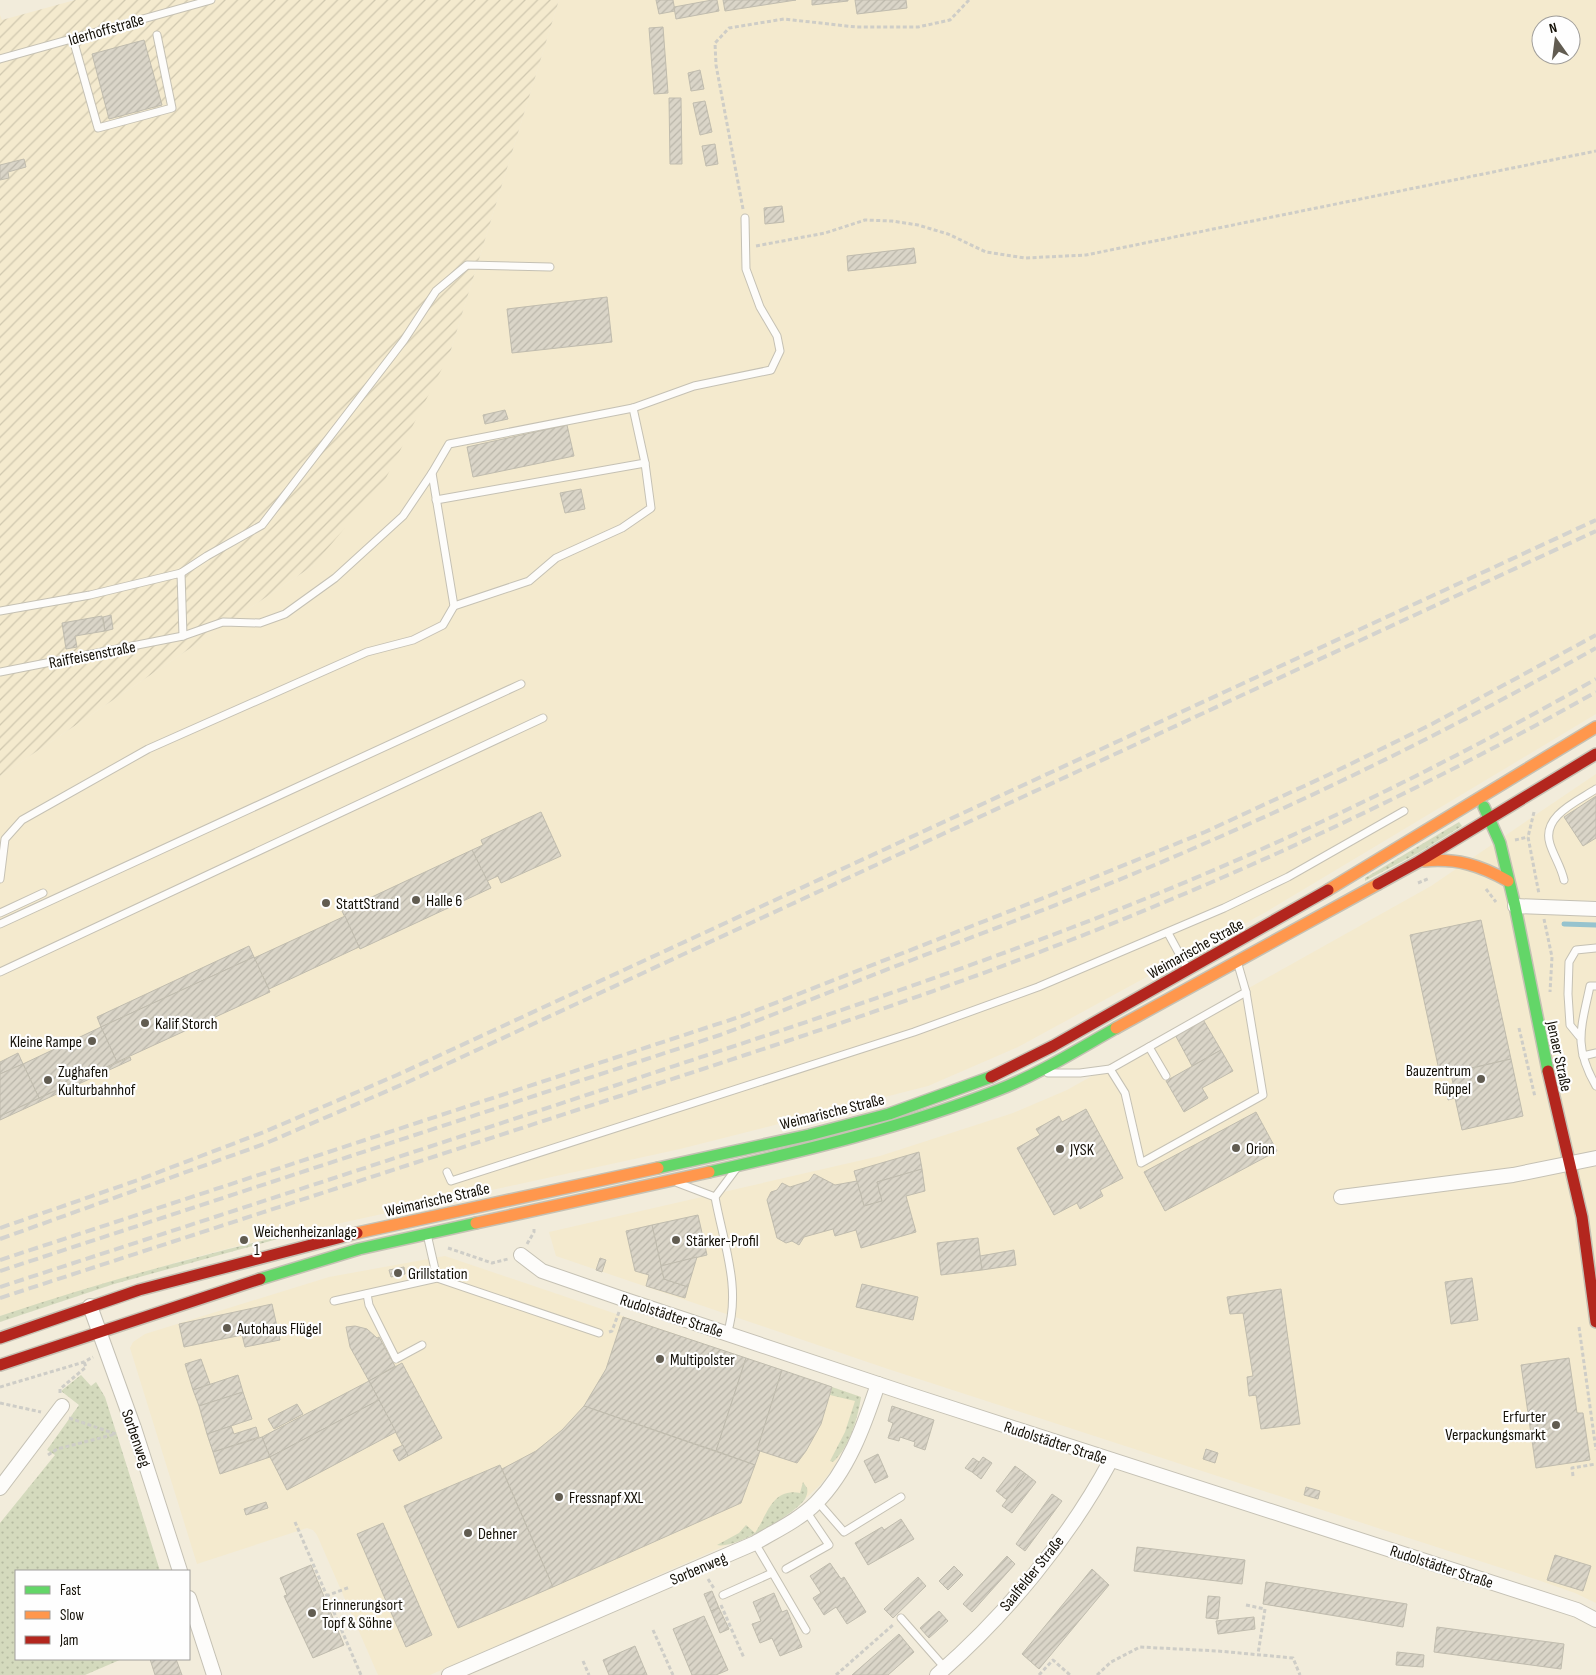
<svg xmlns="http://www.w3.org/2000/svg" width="1596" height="1675" font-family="'Sofia Sans Condensed',sans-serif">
<defs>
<pattern id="industrial-furrows" width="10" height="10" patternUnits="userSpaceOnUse" patternTransform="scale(1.25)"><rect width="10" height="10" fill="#f4eace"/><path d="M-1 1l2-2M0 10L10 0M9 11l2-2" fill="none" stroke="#d0c8af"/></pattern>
<pattern id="grass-dots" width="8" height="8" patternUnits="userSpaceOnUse" patternTransform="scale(1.25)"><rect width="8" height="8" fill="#d4dabd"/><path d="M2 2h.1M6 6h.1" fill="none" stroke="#b5baa1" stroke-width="1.8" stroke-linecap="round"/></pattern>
<pattern id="building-hatch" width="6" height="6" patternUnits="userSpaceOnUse" patternTransform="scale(1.25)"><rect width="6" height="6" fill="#dad5c8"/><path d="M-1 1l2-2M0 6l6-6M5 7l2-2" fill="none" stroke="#bab6aa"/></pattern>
</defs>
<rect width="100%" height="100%" fill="#f2ecdb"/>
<g fill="#f4eace" fill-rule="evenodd">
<path d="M559,0H1596V714L1266,912L1018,1047L928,1086L680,1149L249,1243L181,1261L0,1316V776L314,565L450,353ZM1541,25H1571V55H1541Z"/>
<polygon points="1596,774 1596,1603 1575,1593 1538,1580 888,1369 556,1256 549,1232 880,1156 1013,1113 1067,1090 1431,886"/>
<polygon points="445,1256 861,1397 847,1442 832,1470 820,1485 794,1509 761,1530 430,1675 378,1675 317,1535 313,1530 307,1528 197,1564 130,1348 133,1342 145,1334 329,1277"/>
</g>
<polygon fill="url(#industrial-furrows)" points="75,0 559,0 450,353 385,480 314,565 0,776 0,15 2,20"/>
<g fill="url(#grass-dots)">
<polygon points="1459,822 1462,826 1420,852 1365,881 1365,878"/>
<path d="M325,1226L114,1284L0,1322V1316C107,1280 215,1251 325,1226Z"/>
<polygon points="81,1375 91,1386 96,1382 105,1397 160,1571 16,1571 16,1659 122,1659 85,1675 0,1675 0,1523 55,1455 47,1450 79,1405 61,1391"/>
<path d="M832,1387L861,1397C858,1418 849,1448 833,1462L830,1461L845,1432L855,1401L830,1395Z"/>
<path d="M803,1482L807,1488C808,1492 807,1495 805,1499C795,1514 734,1550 717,1545L739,1533L746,1525L755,1533C768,1514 772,1488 800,1493Z"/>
</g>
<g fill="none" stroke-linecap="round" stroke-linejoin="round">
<polyline stroke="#96c3ce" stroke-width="5" points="1564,924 1596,925"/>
</g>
<g fill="url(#building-hatch)" stroke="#c0bcae">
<polygon points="656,0 673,0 675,11 659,14"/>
<polygon points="712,0 717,0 719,11 676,19 674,7"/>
<polygon points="723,0 796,0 725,11"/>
<polygon points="812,0 848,0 848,1 812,5"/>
<polygon points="855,0 906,0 907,8 857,14"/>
<polygon points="663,27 668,93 654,94 649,28"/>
<polygon points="144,40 162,105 109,119 92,54"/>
<polygon points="700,70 704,89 691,91 688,73"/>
<polygon points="669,98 681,98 682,164 670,164"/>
<polygon points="705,101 712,132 700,135 693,103"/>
<polygon points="715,144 718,164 706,166 702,146"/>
<polygon points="24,159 26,167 8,172 9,178 0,180 0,165"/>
<polygon points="782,206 784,222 765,224 764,208"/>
<polygon points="914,248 916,263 848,271 847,256"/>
<polygon points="607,297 612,342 512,353 507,309"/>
<polygon points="505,410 508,419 485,424 483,415"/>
<polygon points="567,425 574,456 473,477 467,447"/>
<polygon points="581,489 585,509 565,513 560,493"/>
<polygon points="111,615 113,629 105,631 103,617"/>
<polygon points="102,616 105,631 75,636 77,647 66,649 62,623"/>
<polygon points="1596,796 1596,838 1583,846 1564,817"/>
<polygon points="541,812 561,856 501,883 498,876 487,881 472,850 483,845 481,840"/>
<polygon points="472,850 491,888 360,949 342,911"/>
<polygon points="345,916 359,947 269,989 254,958"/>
<polygon points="1481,920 1511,1059 1440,1075 1410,935"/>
<polygon points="249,946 254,957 101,1027 97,1017"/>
<polygon points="254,957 270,992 117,1062 101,1027"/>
<polygon points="1201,1016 1221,1050 1192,1066 1173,1031"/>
<polygon points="101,1027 117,1062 39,1098 23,1064"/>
<polygon points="1221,1050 1233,1071 1202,1088 1208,1098 1184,1112 1166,1081"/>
<polygon points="18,1053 23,1064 0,1074 0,1062"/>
<polygon points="130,1057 131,1060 0,1120 0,1116"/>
<polygon points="1511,1059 1523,1116 1462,1130 1455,1098 1448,1100 1445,1085 1453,1084 1451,1073"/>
<polygon points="23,1064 39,1098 0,1116 0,1074"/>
<polygon points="1086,1109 1123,1178 1100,1190 1103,1196 1080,1209 1077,1203 1054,1215 1017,1148 1040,1135 1036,1129 1047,1123 1059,1116 1062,1122"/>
<polygon points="1256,1112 1277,1151 1165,1211 1144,1172"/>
<polygon points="919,1152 922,1169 877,1182 882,1201 864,1206 854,1171"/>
<polygon points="922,1169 925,1191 906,1196 916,1232 861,1248 856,1230 835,1236 833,1229 804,1237 799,1245 792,1241 786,1243 777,1238 767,1200 771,1192 777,1190 782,1183 790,1187 809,1181 814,1174 835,1185 857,1181 864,1206 882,1201 877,1182"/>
<polygon points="698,1215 707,1255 661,1266 652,1225"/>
<polygon points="652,1225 664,1279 688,1287 685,1298 646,1286 649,1275 635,1271 626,1231"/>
<polygon points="978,1238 982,1270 941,1275 937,1243"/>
<polygon points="1014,1250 1016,1265 982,1270 980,1256"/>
<polygon points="697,1257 688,1287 664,1279 661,1266"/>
<polygon points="600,1258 606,1260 602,1272 596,1270"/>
<polygon points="404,1267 405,1274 391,1277 389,1270"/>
<polygon points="1472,1278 1478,1320 1451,1324 1445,1282"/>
<polygon points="862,1284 918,1297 913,1320 856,1307"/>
<polygon points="1281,1289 1300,1424 1261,1429 1256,1395 1249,1396 1247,1377 1253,1376 1243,1313 1230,1314 1227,1297"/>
<polygon points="272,1304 280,1340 245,1347 242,1335 184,1347 179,1324"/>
<polygon points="623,1317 746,1358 716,1451 584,1406 606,1369"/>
<polygon points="355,1326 367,1329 377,1338 379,1337 395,1366 369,1381 350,1347 346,1327"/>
<polygon points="746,1358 782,1370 757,1450 760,1451 755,1465 716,1451"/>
<polygon points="1569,1358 1577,1413 1583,1413 1590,1460 1536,1468 1521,1365"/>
<polygon points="201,1359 210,1384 193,1390 185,1364"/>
<polygon points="402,1363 442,1438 408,1456 369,1381"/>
<polygon points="782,1370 832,1387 821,1424 806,1451 797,1463 757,1450"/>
<polygon points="238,1375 243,1392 199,1406 193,1390"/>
<polygon points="369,1381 379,1400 270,1457 262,1437"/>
<polygon points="243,1392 252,1419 207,1434 199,1406"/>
<polygon points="379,1400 396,1432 287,1490 270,1457"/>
<polygon points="297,1404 303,1414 274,1429 268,1419"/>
<polygon points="584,1406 755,1465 741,1503 553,1587 502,1469 536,1451 562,1430"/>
<polygon points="892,1406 934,1420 925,1450 914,1446 915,1442 900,1437 899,1441 888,1438 893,1423 888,1421"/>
<polygon points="231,1426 234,1434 256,1427 259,1437 213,1452 207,1434"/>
<polygon points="262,1437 270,1457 220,1474 213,1452"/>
<polygon points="403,1445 408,1456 399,1461 393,1450"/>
<polygon points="1206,1449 1218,1453 1215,1463 1203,1459"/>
<polygon points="878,1454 888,1477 875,1483 864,1461"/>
<polygon points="983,1457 992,1463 981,1479 972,1472"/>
<polygon points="973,1458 979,1462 972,1472 965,1468"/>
<polygon points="500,1465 553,1587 458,1628 404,1506"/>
<polygon points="1015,1466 1026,1474 1007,1500 996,1491"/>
<polygon points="1026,1474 1036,1482 1012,1513 1002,1506"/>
<polygon points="1306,1487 1320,1491 1318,1499 1304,1495"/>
<polygon points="1052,1494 1062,1501 1025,1551 1016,1544"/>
<polygon points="266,1502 268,1508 246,1515 244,1509"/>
<polygon points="901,1519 914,1539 868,1565 855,1543 882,1527 884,1530"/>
<polygon points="383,1523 432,1635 406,1647 357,1534"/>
<polygon points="1137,1547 1245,1560 1242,1584 1134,1571"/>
<polygon points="1555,1555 1591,1566 1583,1591 1547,1580"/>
<polygon points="1007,1556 1015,1564 972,1612 963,1604"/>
<polygon points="830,1563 841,1579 844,1577 866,1612 847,1624 836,1607 824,1615 813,1598 821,1593 810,1576"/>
<polygon points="311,1565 344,1645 313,1658 284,1596 287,1595 280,1578"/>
<polygon points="954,1566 963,1575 948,1590 939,1581"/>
<polygon points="1092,1569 1109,1585 1039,1669 1022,1654"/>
<polygon points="918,1577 926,1586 893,1618 884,1609"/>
<polygon points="1266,1582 1407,1604 1403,1627 1263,1604"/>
<polygon points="712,1591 719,1608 711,1611 704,1594"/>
<polygon points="774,1593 782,1612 787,1610 802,1647 780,1656 772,1638 760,1643 752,1624 761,1621 753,1602"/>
<polygon points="1208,1596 1220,1597 1218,1619 1206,1618"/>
<polygon points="719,1608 729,1629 720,1633 711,1611"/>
<polygon points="939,1611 948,1621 929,1638 920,1628"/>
<polygon points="704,1616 728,1670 716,1675 692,1675 673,1629"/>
<polygon points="1254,1617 1255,1629 1218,1634 1216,1621"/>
<polygon points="1437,1627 1564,1644 1561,1669 1434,1652"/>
<polygon points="899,1634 914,1652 888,1675 852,1675"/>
<polygon points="635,1646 647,1675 609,1675 603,1660"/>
<polygon points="1397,1652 1424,1655 1423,1667 1396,1665"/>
<polygon points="150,1659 176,1659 182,1675 155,1675"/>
</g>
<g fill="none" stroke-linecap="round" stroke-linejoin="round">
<g stroke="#c5c1b4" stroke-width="9">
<g id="lane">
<polyline points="73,39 98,128 172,108 157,35"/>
<polyline points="0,59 211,0"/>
<polyline points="436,500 645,463 633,408"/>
<polyline points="181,573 207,556 262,525 404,340 436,291 467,265 550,267"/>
<polyline points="454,606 529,581 556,558 622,528 651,508 645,463"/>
<polyline points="0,611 90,595 181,573 183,636"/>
<polyline points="0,672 183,636 223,622 260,623 285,614 335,578 403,516 432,473"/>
<polyline points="0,879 5,839 22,820 148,749 367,652 413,640 443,625 454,606 432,473 449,444 633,408 694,386 771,370 780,351 777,336 760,307 746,269 745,218"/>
<path d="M1564,880C1561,866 1554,857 1550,844C1541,816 1578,801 1596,789"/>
<polyline points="0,913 43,893"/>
<polyline points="0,924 521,684"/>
<polyline points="1168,933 1188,970"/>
<polyline points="0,972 543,718"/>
<path d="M1596,986H1590C1581,1029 1573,1046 1596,1086"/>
<polyline points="1579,1036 1570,1025 1568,994 1569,962 1576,950 1596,948"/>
<polyline points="1149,1047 1166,1076"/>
<polyline points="1583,1056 1596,1053"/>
<polyline points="1110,1069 1125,1093 1141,1163 1263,1095 1246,992"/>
<polyline points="1048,1073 1080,1073 1110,1069 1246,992 1237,961"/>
<polyline points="447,1172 451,1181 914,1032 1038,987 1224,908 1288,877 1404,811"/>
<polyline points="678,1183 715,1197"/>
<polyline points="427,1234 437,1278"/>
<polyline points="367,1294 369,1305 396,1359 422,1345"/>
<polyline points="334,1301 437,1278 599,1333"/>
<path d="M727,1334C742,1289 723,1242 715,1197L736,1169"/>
<polyline points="817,1501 844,1532 901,1497"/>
<polyline points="755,1543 806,1630"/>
<polyline points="786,1569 829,1545 806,1511"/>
<polyline points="723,1595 772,1573"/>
<polyline points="901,1618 945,1668"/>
</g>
</g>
<g stroke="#c5c1b4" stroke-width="16">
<g id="street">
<polyline points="1515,906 1596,909"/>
<polyline points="1341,1197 1513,1175 1596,1158"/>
<polyline points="521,1255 542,1271 623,1299 914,1396 1577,1610 1596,1620"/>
<polyline points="90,1306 134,1428 180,1571"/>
<polyline points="0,1488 62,1406"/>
<polyline points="189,1598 214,1675"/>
<path d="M449,1675L755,1543C775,1531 799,1520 816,1503C848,1471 864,1426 878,1384"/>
<path d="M937,1675C1006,1615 1068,1540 1111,1460"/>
</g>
</g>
<g stroke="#c5c1b4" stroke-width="14">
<g id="fast">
<polyline points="1484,807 1500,843 1515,906 1548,1071"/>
<polyline points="658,1168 809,1135 889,1114 991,1077"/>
<path d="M709,1172C807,1150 904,1127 998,1090C1039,1074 1077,1050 1116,1028"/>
<polyline points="260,1279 359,1249 476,1223"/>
</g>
</g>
<g stroke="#c5c1b4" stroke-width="14">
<g id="slow">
<path d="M1424,861C1456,858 1480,865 1508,881"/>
<polyline points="1328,890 1596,727"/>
<polyline points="1116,1028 1378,884"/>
<polyline points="476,1223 709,1172"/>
<polyline points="357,1233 658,1168"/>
</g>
</g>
<g stroke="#c5c1b4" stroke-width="14">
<g id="jam">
<polyline points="1378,884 1418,862 1596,754"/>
<polyline points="1548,1071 1582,1217 1596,1322"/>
<polyline points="991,1077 1053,1046 1328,890"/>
<polyline points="0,1338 139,1290 357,1233"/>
<polyline points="0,1365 260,1279"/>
</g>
</g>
<g stroke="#cecdc7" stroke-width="3" stroke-dasharray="4 2.5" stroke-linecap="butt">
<polyline points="743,209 716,65 715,43 729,28 784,19 856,27 918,27 950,20 969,0"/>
<polyline points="756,246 825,233 865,220 892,221 918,225 948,234 986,252 1025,258 1086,255 1596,151"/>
<polyline points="1534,812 1528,837 1539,894"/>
<polyline points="1515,840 1528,837"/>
<polyline points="1418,883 1430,878"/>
<polyline points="1486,889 1496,902"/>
<polyline points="1544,919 1552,957 1550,992"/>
<polyline points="1519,1028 1535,1097"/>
<polyline points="527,1244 534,1232 534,1227"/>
<polyline points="448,1248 492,1263 508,1259"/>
<polyline points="1579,1327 1596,1450"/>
<polyline points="609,1332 612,1331 619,1312"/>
<polyline points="0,1387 84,1362 93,1357"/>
<polyline points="60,1393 60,1389 86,1367 84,1362"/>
<polyline points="0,1403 41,1412"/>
<polyline points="69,1418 116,1434"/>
<polyline points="48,1455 57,1449 116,1434"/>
<polyline points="1573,1476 1572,1468 1596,1464"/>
<polyline points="295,1522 361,1675"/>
<polyline points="708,1579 715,1590"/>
<polyline points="326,1596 350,1587"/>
<polyline points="721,1605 744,1658"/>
<polyline points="1246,1605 1265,1609 1258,1654"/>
<polyline points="653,1630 673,1675"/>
<polyline points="583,1661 589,1675"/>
<polyline points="836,1675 894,1624"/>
<polyline points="1039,1675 1053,1660 1070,1675"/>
<polyline points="1097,1675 1111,1662 1140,1647 1218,1651 1293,1658 1300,1675"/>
</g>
<use href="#lane" stroke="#fdfcfa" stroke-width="7"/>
<use href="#street" stroke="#fdfcfa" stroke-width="14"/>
<use href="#fast" stroke="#63d668" stroke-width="11"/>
<use href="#slow" stroke="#ff974d" stroke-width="11"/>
<use href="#jam" stroke="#b3261e" stroke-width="11"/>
<g stroke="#d4d3ce" stroke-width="4" stroke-dasharray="10 5" stroke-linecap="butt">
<polyline points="0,1228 138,1180 264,1132 397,1075 1596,520"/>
<polyline points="0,1239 264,1144 408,1082 1596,531"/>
<polyline points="0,1260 742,1016 1051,895 1205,832 1328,775 1432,724 1596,635"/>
<path d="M0,1271L720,1035C786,1010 851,983 917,958C1015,921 1113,884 1208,842C1341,784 1470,719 1596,648"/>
<path d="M0,1287C221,1215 442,1143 662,1070C798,1025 934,980 1068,929C1250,860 1427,776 1596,679"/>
<path d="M0,1298C193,1235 387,1172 580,1109C700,1070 820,1031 939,989C1165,909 1387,810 1596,692"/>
</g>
</g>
<g fill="#615c51" stroke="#fefefe" stroke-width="2">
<circle cx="416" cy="900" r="5"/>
<circle cx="326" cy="903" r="5"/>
<circle cx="145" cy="1023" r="5"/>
<circle cx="92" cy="1041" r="5"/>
<circle cx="1481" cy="1079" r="5"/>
<circle cx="48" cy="1080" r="5"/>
<circle cx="1236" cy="1148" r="5"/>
<circle cx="1060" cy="1149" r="5"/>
<circle cx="244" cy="1240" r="5"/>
<circle cx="676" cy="1240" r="5"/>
<circle cx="398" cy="1273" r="5"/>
<circle cx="227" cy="1328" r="5"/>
<circle cx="660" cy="1359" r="5"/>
<circle cx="1556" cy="1425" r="5"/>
<circle cx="559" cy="1497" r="5"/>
<circle cx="468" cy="1533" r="5"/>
<circle cx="312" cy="1613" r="5"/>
</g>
<g text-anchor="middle" stroke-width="4.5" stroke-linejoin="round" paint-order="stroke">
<g font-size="16" fill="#130f06" stroke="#fefefe">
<text transform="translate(106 29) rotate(-16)" y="6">Iderhoffstraße</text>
<text transform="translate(92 654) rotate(-11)" y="6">Raiffeisenstraße</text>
<text transform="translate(1195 948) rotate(-29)" y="6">Weimarische Straße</text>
<text transform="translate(1560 1056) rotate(78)" y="6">Jenaer Straße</text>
<text transform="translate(832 1111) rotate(-14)" y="6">Weimarische Straße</text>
<text transform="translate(437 1199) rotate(-13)" y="6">Weimarische Straße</text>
<text transform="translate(672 1315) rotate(18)" y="6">Rudolstädter Straße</text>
<text transform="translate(137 1438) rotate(71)" y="6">Sorbenweg</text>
<text transform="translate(1056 1442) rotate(18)" y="6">Rudolstädter Straße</text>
<text transform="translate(1442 1566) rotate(18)" y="6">Rudolstädter Straße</text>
<text transform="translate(698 1568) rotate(-23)" y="6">Sorbenweg</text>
<text transform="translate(1031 1573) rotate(-51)" y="6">Saalfelder Straße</text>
</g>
<g font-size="16" fill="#130f06" stroke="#fefefe" text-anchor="start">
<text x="426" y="906">Halle 6</text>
<text x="336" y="909">StattStrand</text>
<text x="155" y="1029">Kalif Storch</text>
<text x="82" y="1047" text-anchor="end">Kleine Rampe</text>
<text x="1471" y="1076" text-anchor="end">Bauzentrum<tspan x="1471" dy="18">Rüppel</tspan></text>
<text x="58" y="1077">Zughafen<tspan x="58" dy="18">Kulturbahnhof</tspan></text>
<text x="1246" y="1154">Orion</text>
<text x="1070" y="1155">JYSK</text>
<text x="254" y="1237">Weichenheizanlage<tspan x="254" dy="18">1</tspan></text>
<text x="686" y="1246">Stärker-Profil</text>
<text x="408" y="1279">Grillstation</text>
<text x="237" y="1334">Autohaus Flügel</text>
<text x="670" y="1365">Multipolster</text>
<text x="1546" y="1422" text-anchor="end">Erfurter<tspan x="1546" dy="18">Verpackungsmarkt</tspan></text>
<text x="569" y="1503">Fressnapf XXL</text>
<text x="478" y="1539">Dehner</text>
<text x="322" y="1610">Erinnerungsort<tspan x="322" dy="18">Topf &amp; Söhne</tspan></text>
</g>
</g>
<rect x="15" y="1570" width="175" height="90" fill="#fefefe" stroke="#a09e9b"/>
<rect x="25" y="1586" width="25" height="8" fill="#63d668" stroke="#a09e9b"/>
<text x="60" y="1595" font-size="15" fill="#130f06">Fast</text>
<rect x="25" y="1611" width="25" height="8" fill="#ff974d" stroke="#a09e9b"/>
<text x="60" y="1620" font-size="15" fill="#130f06">Slow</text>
<rect x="25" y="1636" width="25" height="8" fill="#b3261e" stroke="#a09e9b"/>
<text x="60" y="1645" font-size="15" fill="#130f06">Jam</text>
<g transform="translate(1556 40) rotate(346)"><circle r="24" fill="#fefefe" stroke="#a09e9b"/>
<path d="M0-4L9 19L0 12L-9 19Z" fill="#615c51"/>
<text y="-8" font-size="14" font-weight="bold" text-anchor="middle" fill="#130f06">N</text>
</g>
</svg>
